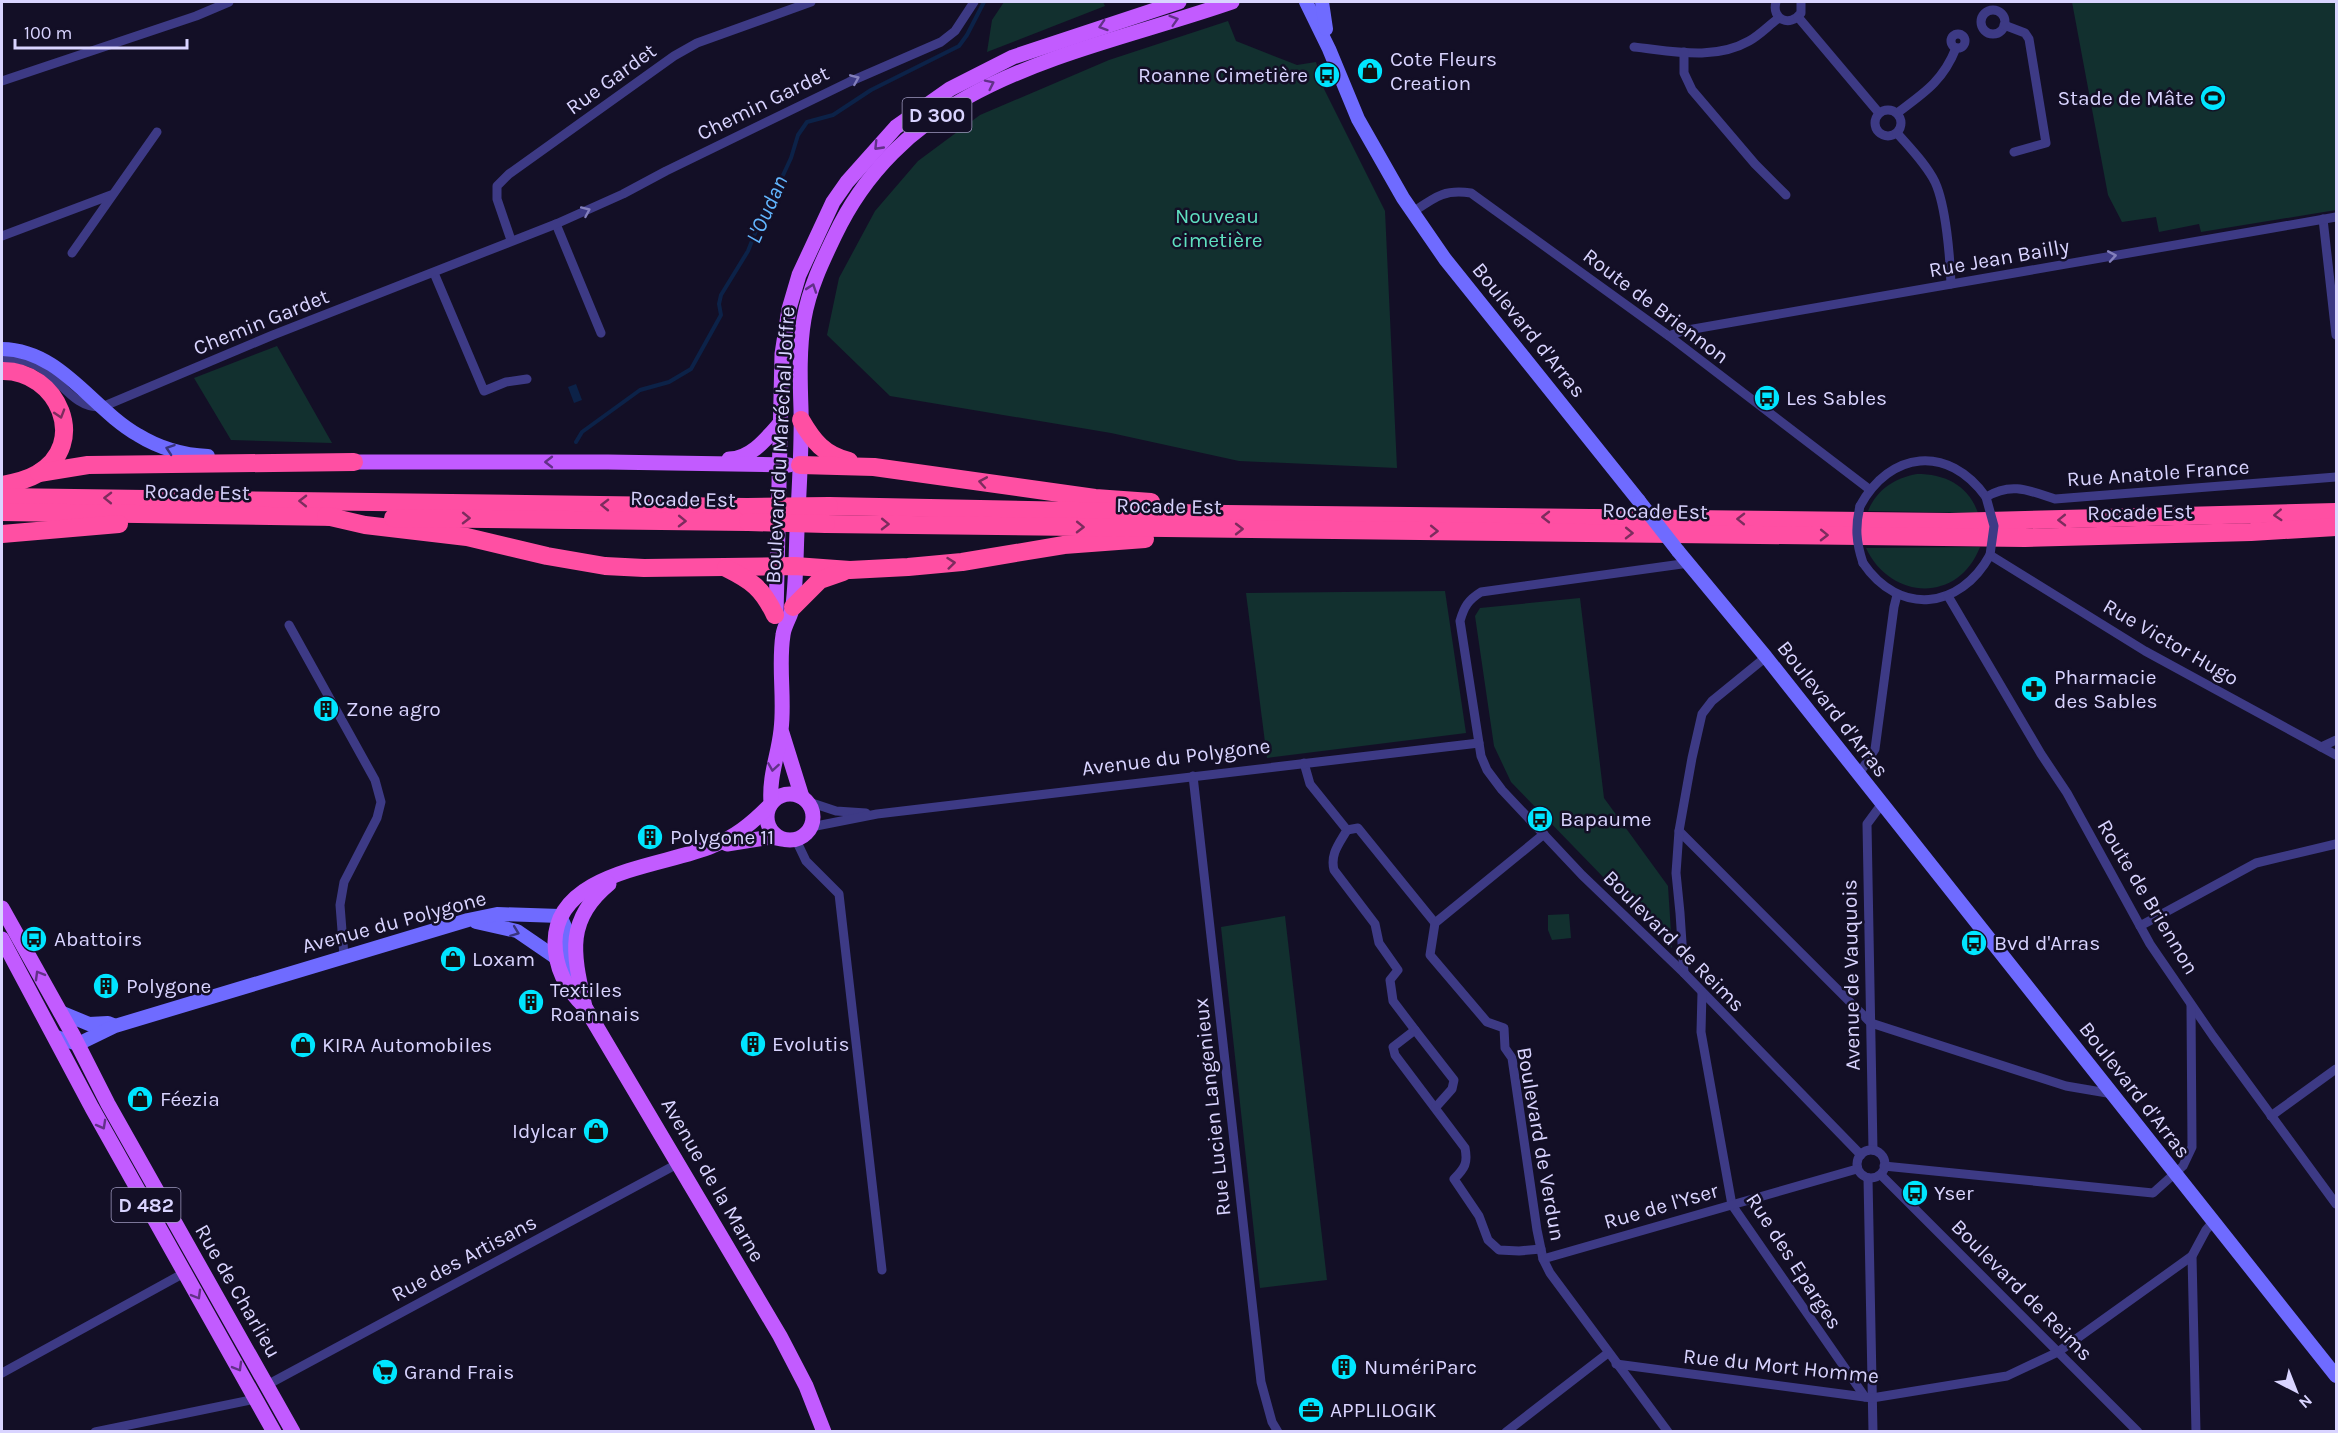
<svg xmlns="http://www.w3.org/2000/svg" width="2338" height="1433" font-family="Karla,sans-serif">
<rect width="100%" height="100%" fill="#130f26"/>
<g fill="#12302f">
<polygon points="1004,2 1103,2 1105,6 987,52 992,20"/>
<polygon points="2072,2 2336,2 2336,210 2201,232 2199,224 2159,232 2156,217 2122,222 2108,195"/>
<polygon points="1228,21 1236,41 1297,65 1316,62 1324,89 1385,211 1397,468 1239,461 1111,433 890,396 827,335 839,278 875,211 918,161 980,115 1109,60"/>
<polygon points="277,346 332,443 231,440 194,378"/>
<path d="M1917,474C1945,474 1968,485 1978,513L1868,511C1877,489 1895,478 1917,474Z"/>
<path d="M1980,547C1958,604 1890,600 1866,548Z"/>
<polygon points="1445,591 1466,733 1267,758 1246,593"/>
<polygon points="1580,598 1604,798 1668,886 1672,948 1511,782 1494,746 1475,616 1480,608"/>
<polygon points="1569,914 1571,938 1552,940 1548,930 1548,915"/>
<polygon points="1285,916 1327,1280 1260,1288 1221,927"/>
</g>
<polygon fill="#0c2248" points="576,384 582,400 574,403 568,387"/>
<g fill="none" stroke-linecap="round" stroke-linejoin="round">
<polyline stroke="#0c2248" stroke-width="4" points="576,442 582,432 640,390 669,382 691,369 721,315 719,304 721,295 748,251 767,203 778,186 791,158 798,135 807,122 833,115 871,90 959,46 967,35 984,2"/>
<g stroke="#3d3a85" stroke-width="9">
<path d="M1776,2C1771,19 1790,28 1801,13V2"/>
<circle cx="1993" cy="22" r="12"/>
<polyline points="1798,17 1879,113"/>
<polyline points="2004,25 2025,33 2029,39 2046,143 2014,152"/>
<circle cx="1958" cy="41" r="7"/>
<path d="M1634,47C1672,51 1714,61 1749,41C1760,35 1769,25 1779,18"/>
<polyline points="1684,52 1684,73 1692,90 1755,164 1786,195"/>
<polyline points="2,81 196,16 229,2"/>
<circle cx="1888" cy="123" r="13"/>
<path d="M1897,113C1924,93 1943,81 1956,48"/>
<path d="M1897,133C1910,148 1926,164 1935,182C1946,206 1950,257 1951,284"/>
<path d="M1413,212C1435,197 1444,189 1471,193L1669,336L1869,489"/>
<polyline points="2323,219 2336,335"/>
<polyline points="556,224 601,333"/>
<polyline points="2,236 111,195"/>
<polyline points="511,240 497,199 497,186 509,174 674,56 697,43 811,2"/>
<polyline points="72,253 157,132"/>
<polyline points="434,273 484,391 506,382 527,379"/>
<polyline points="1669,336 1682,331 2336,217"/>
<path d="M2,358C14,359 28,360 39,367C61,380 74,409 102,407L273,335L556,224L623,194L666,171L849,82L941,42L955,31L974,2"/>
<path d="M1860,506C1890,451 1948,444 1986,497C2011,482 2028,490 2055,499L2336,477"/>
<path d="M1689,563L1481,592C1468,600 1464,607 1460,621L1481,756L1487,770L1502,790L1582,875L1684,973L1861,1155"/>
<path d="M1863,563C1899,616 1960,610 1990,555L2145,651L2336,755"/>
<polyline points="1948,596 2041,754 2067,793 2150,944 2213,1036 2336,1204"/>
<polyline points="289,625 375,780 381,802 377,818 344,882 340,905 344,956"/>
<polyline points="2321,747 2336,740"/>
<path d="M1304,763L1310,784L1347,830C1339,844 1330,854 1334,870L1375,924L1379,943L1398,970L1390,980L1393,1001L1415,1030L1393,1047L1395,1055L1465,1148C1468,1163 1465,1168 1454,1179L1479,1216L1488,1240L1499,1250L1519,1251L1541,1249"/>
<polyline points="1859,774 1875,749 1894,607 1897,595"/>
<polyline points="1193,776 1261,1382 1272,1422 1278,1432"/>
<polyline points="806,801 836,811 866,813"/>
<polyline points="811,827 877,814 1479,743"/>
<polyline points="1347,830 1358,828 1435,923"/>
<polyline points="1679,831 1871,1023 2066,1086 2113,1094"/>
<polyline points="1544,834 1435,923 1430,955 1487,1022 1504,1028 1505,1048 1512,1058 1537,1230 1543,1259 1550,1273 1668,1432"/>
<polyline points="796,840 806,861 839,894 882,1270"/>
<polyline points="2140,926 2256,863 2336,844"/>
<polyline points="1684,973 1680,913 1676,873 1679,831 1692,758 1702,714 1712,701 1766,657"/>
<polyline points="1702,992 1701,1032 1732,1205 1865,1397"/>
<polyline points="1415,1030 1454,1080 1452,1089 1436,1107"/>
<polyline points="2271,1116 2336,1069"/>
<polyline points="1873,1150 1867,824 1881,805"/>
<circle cx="1871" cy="1164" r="14"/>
<polyline points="1884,1166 2153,1193 2183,1166 2192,1147 2191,1005"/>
<polyline points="1881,1175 2138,1432"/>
<polyline points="1868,1178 1873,1432"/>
<polyline points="1543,1259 1857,1169"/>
<polyline points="1616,1364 1872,1398 2007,1376 2058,1352 2192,1256"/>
<polyline points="2,1373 184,1273"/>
<polyline points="267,1385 679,1163"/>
<polyline points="95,1432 256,1399"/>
<polyline points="1506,1432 1608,1353"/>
<polyline points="2196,1432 2192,1256 2206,1230 2213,1222"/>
</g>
<g stroke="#6f6bff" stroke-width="14">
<polyline points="1306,2 1329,49 1358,119 1403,198 1445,259 1639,501"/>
<polyline points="1322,2 1326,29"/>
<path d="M2,349C61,350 91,408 138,435C159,448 184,455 208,456"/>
<polyline points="1678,551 1766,657 2336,1376"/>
<polyline points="476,922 517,931 555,957"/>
<polyline points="60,1012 89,1024 108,1023 113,1025"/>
<polyline points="56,1037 78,1044 115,1026 468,920 497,914 560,916 567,931 569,967 576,985"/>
</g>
<g stroke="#c25bff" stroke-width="15">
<path d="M729,459C751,459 767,438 781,422"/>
<polyline points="354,462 608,462 789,465"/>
<polyline points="776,616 782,354 789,309 799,275 833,202 847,182 896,127 950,89 1013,57 1179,2"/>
<polyline points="782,733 802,797"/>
<circle cx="790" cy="817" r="23"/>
<path d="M771,803C769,775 778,757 781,730C785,699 778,666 783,635C784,625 792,615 793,605C796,581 796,555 797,531C799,490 802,449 801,409C800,380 799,348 804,319C809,289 822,262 835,235C911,75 1082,54 1232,2"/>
<path d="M768,807C751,824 735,837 712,846C662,867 556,871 555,942C555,968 567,990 585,1007L780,1336L806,1386L824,1432"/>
<polyline points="727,844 771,837 781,839"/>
<polyline points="2,908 73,1035 108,1104 293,1432"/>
<polyline points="2,939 92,1108 274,1432"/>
<path d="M585,1007C574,956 564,921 609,884"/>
</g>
<g stroke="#ff4fa3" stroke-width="18">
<path d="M2,371C58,370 90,444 37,474C27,480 13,483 2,485"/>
<path d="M801,420C813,441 824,455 849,461"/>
<polyline points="800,465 874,467 1095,498 1151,502"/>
<polyline points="39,473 88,465 354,462"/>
<polyline points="2,497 747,507"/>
<polyline points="829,506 1226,514 1950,522 2336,512"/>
<polyline points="2,512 336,517"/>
<polyline points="326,516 365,525 467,537 547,556 605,566 644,568 795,566 850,570 908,567 962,562 1064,545 1145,539"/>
<polyline points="393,518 748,522"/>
<polyline points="826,524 2025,538 2251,532 2336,527"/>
<polyline points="2,534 119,524"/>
<path d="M726,568C752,581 762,588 775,615"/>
<polyline points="793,607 820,580 843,572"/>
</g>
<g stroke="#3d3a85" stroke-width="9">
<polyline points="1986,497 1994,526 1990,555"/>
<path d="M1860,506C1855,527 1856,542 1863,563"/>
</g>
<polyline stroke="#6f6bff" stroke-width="14" points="1639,501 1678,551"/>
<g stroke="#ff4fa3" stroke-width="18">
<polyline points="747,507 829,506"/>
<polyline points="748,522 826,524"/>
</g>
</g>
<defs><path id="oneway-chevron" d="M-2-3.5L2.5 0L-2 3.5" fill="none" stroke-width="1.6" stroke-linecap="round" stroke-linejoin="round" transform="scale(1.5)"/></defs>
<g stroke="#623188">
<use href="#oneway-chevron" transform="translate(1174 20) rotate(-17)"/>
<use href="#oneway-chevron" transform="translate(1103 26) rotate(162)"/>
<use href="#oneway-chevron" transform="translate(990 84) rotate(-26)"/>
<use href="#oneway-chevron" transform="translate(878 146) rotate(134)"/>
<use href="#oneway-chevron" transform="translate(812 288) rotate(-71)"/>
<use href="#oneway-chevron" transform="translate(549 462) rotate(-180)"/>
<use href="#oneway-chevron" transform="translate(773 767) rotate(99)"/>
<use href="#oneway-chevron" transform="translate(39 975) rotate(-120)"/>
<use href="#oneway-chevron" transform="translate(102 1125) rotate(61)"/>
<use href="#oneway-chevron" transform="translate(197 1295) rotate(60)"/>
<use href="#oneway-chevron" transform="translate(238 1367) rotate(60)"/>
</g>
<g stroke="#837fbc">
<use href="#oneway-chevron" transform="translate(855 79) rotate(-23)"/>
<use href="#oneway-chevron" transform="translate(586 211) rotate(-24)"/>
<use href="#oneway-chevron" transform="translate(2112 256) rotate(-10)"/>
</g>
<g stroke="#7d2c5e">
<use href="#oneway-chevron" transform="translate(60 414) rotate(73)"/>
<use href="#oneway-chevron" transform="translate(983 482) rotate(-170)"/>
<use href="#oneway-chevron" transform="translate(108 498) rotate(-179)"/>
<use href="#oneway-chevron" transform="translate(303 501) rotate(-179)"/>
<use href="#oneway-chevron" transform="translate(605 505) rotate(-179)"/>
<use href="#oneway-chevron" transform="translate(2278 515) rotate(177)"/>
<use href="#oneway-chevron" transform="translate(1546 517) rotate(-180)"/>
<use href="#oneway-chevron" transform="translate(466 518) rotate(1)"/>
<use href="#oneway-chevron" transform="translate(1741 519) rotate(-179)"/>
<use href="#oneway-chevron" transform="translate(2062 520) rotate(179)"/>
<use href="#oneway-chevron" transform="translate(682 521) rotate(1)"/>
<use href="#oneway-chevron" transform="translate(885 524) rotate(1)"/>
<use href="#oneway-chevron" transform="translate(1080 527) rotate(1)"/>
<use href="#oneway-chevron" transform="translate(1239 529)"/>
<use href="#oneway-chevron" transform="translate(1434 531) rotate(1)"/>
<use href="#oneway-chevron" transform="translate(1629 533) rotate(1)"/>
<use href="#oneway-chevron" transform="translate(1824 535) rotate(1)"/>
<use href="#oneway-chevron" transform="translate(951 563) rotate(-6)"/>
</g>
<g stroke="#38347d">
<use href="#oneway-chevron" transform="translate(170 449) rotate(-161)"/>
<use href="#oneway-chevron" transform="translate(515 932) rotate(21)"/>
</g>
<defs>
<g id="shop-disc" transform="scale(1.35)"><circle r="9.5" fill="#00e5ff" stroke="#130f26"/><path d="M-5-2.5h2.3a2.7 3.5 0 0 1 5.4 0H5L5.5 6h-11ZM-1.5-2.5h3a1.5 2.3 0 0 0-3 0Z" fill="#111"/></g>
<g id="bus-disc" transform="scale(1.35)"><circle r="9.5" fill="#00e5ff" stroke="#130f26"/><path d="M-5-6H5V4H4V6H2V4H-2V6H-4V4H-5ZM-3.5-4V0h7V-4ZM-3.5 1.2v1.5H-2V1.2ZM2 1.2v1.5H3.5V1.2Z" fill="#111"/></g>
<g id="stadium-disc" transform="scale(1.35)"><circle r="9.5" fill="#00e5ff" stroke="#130f26"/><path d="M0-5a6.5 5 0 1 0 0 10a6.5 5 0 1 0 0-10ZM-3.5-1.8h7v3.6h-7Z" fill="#111"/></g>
<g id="pharmacy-disc" transform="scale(1.35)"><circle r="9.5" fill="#00e5ff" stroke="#130f26"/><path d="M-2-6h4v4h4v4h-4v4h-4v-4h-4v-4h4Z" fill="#111"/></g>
<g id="building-disc" transform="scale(1.35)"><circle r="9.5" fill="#00e5ff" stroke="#130f26"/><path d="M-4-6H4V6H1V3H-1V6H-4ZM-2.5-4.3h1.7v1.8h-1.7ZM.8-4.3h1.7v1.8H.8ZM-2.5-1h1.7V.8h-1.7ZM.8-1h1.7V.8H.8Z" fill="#111"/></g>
<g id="supermarket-disc" transform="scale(1.35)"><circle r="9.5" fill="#00e5ff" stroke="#130f26"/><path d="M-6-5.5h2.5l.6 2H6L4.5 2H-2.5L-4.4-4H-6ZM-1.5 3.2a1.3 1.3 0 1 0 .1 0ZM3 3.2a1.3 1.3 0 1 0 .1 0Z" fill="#111"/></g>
<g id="office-disc" transform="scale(1.35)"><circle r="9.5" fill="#00e5ff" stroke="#130f26"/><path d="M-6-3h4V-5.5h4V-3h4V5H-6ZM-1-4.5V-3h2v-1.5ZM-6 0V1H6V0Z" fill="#111"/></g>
</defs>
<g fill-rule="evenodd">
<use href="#shop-disc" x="1370" y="71"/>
<use href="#bus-disc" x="1327" y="75"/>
<use href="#stadium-disc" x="2213" y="98"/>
<use href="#bus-disc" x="1767" y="398"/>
<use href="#pharmacy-disc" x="2034" y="689"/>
<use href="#building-disc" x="326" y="709"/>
<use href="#bus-disc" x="1540" y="819"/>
<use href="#building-disc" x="650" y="837"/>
<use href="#bus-disc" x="34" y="939"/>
<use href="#bus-disc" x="1974" y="943"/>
<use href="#shop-disc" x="453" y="959"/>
<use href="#building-disc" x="106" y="986"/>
<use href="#building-disc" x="531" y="1002"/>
<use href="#building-disc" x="753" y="1044"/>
<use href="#shop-disc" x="303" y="1045"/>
<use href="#shop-disc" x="140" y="1099"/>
<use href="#shop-disc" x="596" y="1131"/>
<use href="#bus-disc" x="1915" y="1193"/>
<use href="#building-disc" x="1344" y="1367"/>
<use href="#supermarket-disc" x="385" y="1372"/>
<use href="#office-disc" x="1311" y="1410"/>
</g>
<g text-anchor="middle" stroke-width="5" stroke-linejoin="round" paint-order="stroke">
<g fill="#130f26" stroke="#9e99be" stroke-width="1.5">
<rect x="902.5" y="98" width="69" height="34" rx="4.5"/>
<rect x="111.5" y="1188" width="69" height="34" rx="4.5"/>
</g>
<g font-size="20" font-weight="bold" fill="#d9d4ff">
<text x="937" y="122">D 300</text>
<text x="146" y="1212">D 482</text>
</g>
<g font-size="21" fill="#d9d4ff" stroke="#130f26" text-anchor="start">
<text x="1390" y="66">Cote Fleurs<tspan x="1390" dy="24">Creation</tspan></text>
<text x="1308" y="82" text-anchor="end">Roanne Cimetière</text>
<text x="2194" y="105" text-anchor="end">Stade de Mâte</text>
<text x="1786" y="405">Les Sables</text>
<text x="2054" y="684">Pharmacie<tspan x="2054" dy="24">des Sables</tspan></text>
<text x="346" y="716">Zone agro</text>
<text x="1560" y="826">Bapaume</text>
<text x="670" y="844">Polygone 11</text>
<text x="54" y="946">Abattoirs</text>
<text x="1994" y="950">Bvd d'Arras</text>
<text x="472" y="966">Loxam</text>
<text x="126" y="993">Polygone</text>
<text x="550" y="997">Textiles<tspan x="550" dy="24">Roannais</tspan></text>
<text x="772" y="1051">Evolutis</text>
<text x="322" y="1052">KIRA Automobiles</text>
<text x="160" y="1106">Féezia</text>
<text x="576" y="1138" text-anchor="end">Idylcar</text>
<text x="1934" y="1200">Yser</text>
<text x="1364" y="1374">NumériParc</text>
<text x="404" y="1379">Grand Frais</text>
<text x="1330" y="1417">APPLILOGIK</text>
</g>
<g font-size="21" fill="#d9d4ff" stroke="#130f26">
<text transform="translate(611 79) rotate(-36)" y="7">Rue Gardet</text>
<text transform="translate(763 103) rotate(-26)" y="7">Chemin Gardet</text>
<text transform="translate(1999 258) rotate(-10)" y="7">Rue Jean Bailly</text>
<text transform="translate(1656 306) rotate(37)" y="7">Route de Briennon</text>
<text transform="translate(261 322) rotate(-22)" y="7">Chemin Gardet</text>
<text transform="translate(1529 330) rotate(51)" y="7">Boulevard d'Arras</text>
<text transform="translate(780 445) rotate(-87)" y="7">Boulevard du Maréchal Joffre</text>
<text transform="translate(2158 473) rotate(-4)" y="7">Rue Anatole France</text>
<text transform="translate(197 492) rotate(1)" y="7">Rocade Est</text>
<text transform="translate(683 499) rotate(1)" y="7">Rocade Est</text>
<text transform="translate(1169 506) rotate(1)" y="7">Rocade Est</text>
<text transform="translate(1655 511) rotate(1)" y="7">Rocade Est</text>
<text transform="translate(2140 512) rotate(-1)" y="7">Rocade Est</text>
<text transform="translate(2171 642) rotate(30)" y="7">Rue Victor Hugo</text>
<text transform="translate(1833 709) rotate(52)" y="7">Boulevard d'Arras</text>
<text transform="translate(1176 757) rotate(-7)" y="7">Avenue du Polygone</text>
<text transform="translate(2148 897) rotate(59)" y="7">Route de Briennon</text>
<text transform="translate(394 922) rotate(-15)" y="7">Avenue du Polygone</text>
<text transform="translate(1674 941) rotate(45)" y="7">Boulevard de Reims</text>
<text transform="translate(1851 975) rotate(-91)" y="7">Avenue de Vauquois</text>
<text transform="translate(2135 1090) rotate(52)" y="7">Boulevard d'Arras</text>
<text transform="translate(1212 1107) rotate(-96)" y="7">Rue Lucien Langenieux</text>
<text transform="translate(1541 1144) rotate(80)" y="7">Boulevard de Verdun</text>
<text transform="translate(713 1180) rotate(60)" y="7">Avenue de la Marne</text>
<text transform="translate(1661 1206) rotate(-16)" y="7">Rue de l'Yser</text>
<text transform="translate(464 1258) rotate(-28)" y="7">Rue des Artisans</text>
<text transform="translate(1794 1261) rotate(57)" y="7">Rue des Eparges</text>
<text transform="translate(2022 1290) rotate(45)" y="7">Boulevard de Reims</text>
<text transform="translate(238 1291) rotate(60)" y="7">Rue de Charlieu</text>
<text transform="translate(1781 1366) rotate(6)" y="7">Rue du Mort Homme</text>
</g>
<g font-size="21" fill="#5fe0c0" stroke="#130f26">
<text x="1217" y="223">Nouveau<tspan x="1217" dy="24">cimetière</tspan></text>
</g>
<g font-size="22" font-style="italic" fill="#62b6ff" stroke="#130f26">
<text transform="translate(766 209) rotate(-66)" y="8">L'Oudan</text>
</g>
</g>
<rect width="2338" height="1433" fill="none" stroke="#d9d4ff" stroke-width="6"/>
<g transform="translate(2296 1391) rotate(138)" stroke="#130f26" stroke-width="4.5" paint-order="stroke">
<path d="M0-4.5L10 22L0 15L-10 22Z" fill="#d9d4ff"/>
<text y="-9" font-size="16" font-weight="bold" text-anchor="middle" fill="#d9d4ff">N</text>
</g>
<path d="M15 39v9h172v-9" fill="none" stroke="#d9d4ff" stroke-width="3"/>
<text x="24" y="39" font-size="18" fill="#d9d4ff" stroke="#130f26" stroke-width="4.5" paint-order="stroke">100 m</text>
</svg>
